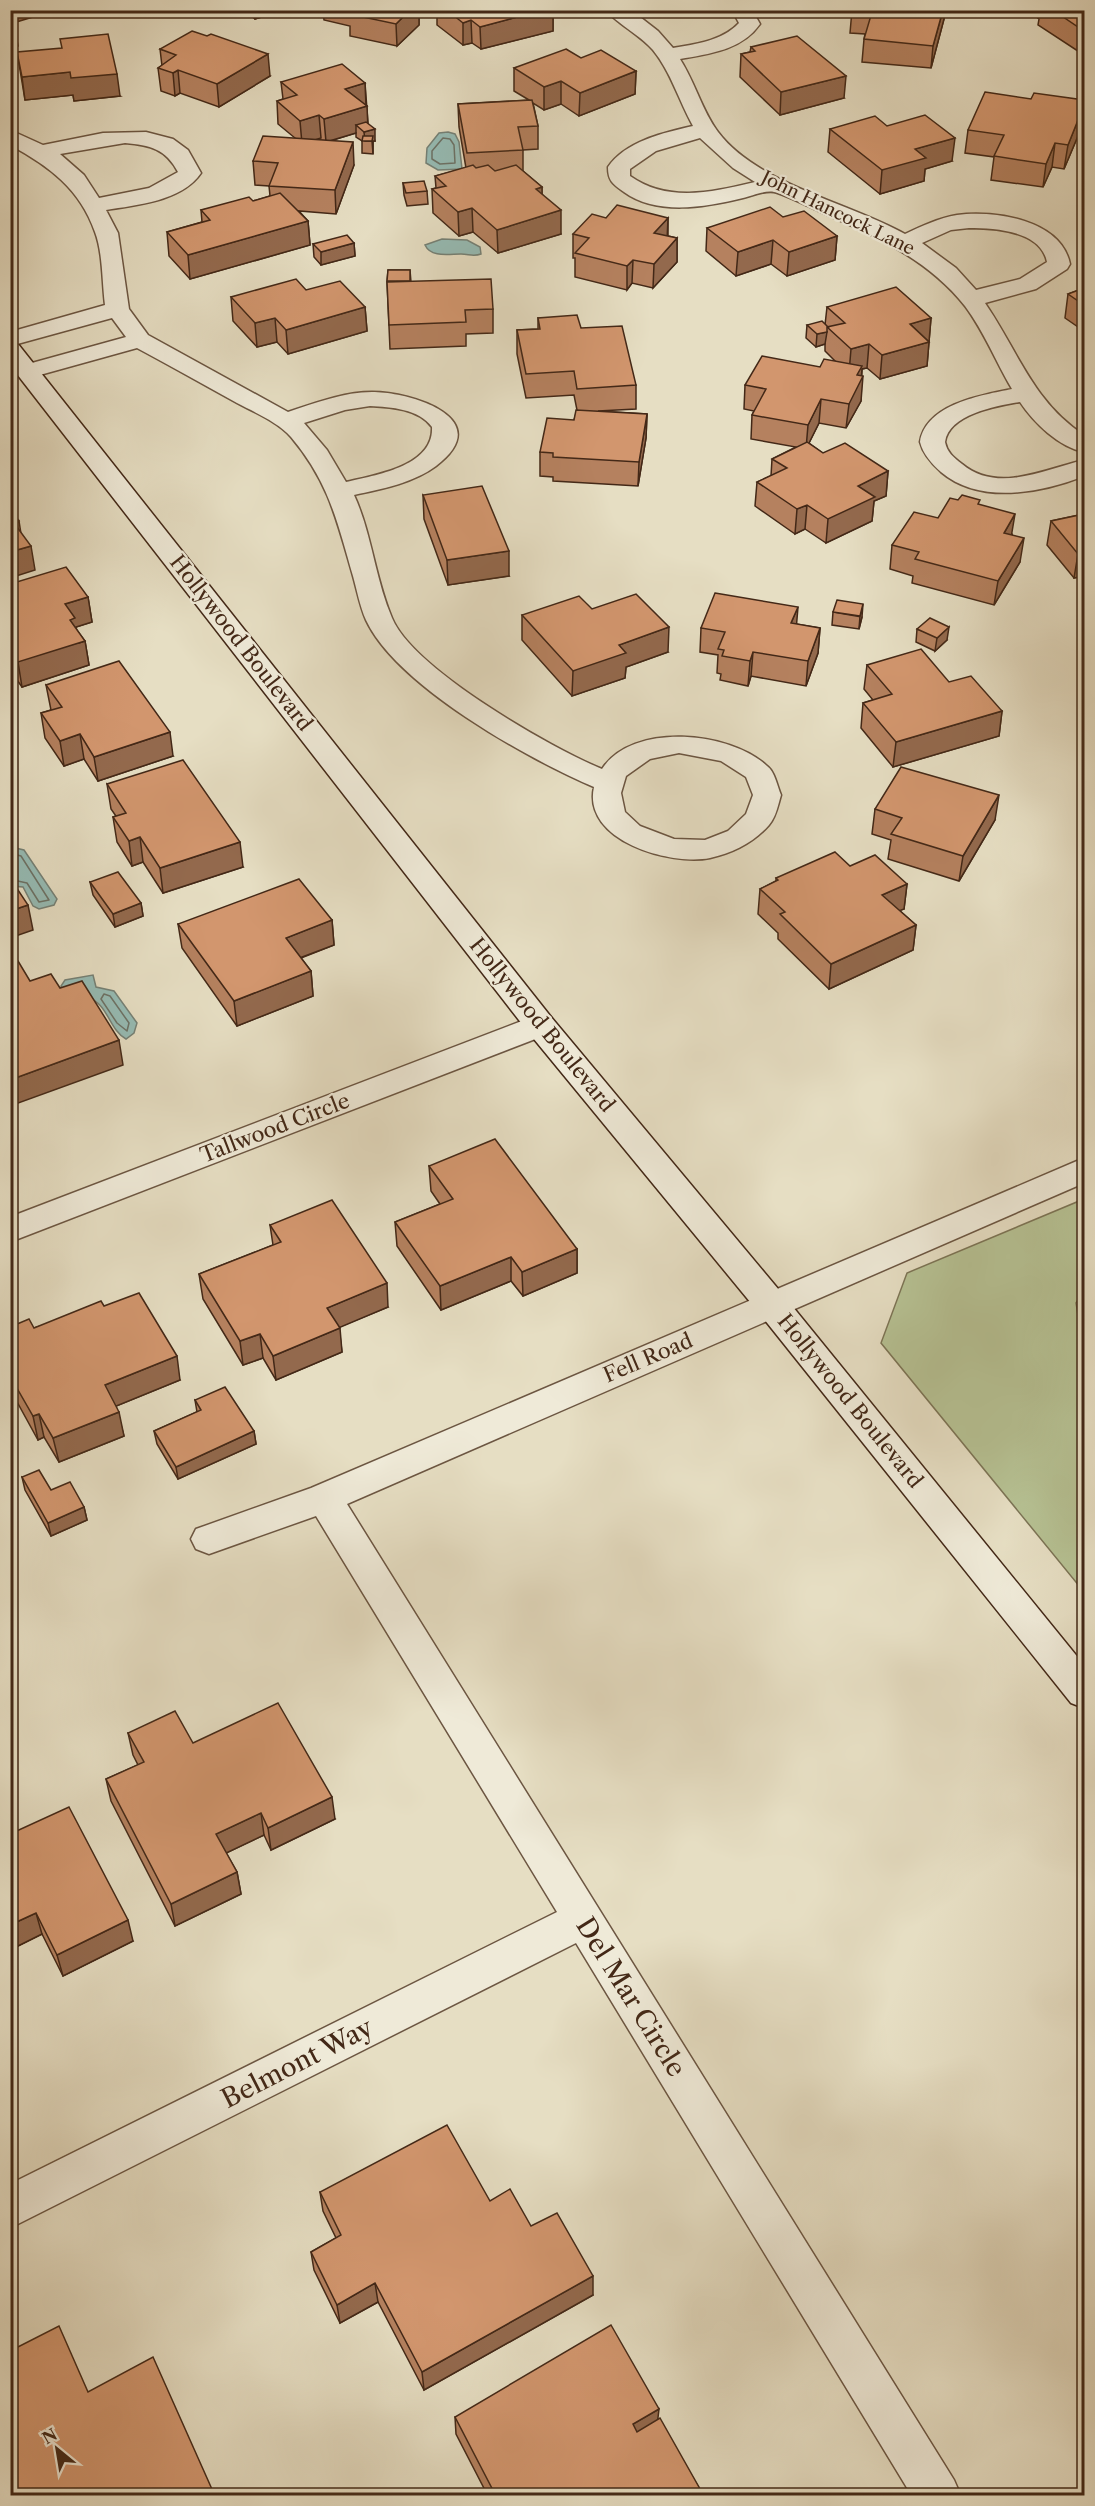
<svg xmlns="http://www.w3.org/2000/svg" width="1095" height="2506" font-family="'Libre Caslon Text',serif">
<rect width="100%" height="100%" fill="#e6dec3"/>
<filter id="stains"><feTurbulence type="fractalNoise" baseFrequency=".00333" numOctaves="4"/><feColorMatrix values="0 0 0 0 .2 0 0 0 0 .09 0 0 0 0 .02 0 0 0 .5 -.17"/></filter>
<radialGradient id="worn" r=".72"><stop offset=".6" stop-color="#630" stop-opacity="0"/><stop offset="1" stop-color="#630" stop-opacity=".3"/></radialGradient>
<polygon fill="#b6c193" stroke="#7c7455" stroke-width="1.5" points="1084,1199 1084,1291 1076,1303 1084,1351 1084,1592 881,1343 907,1273"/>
<g fill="#96bcb5" stroke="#758176" stroke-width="1.5">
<polygon points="448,132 455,134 459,142 462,169 438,170 426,163 427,148 439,133"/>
<path d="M442,239L467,240L480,247L481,254C473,257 469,254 461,254C449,254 431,258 425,245Z"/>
<polygon points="11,847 24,850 57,899 54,905 39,909 33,906 23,887 11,886"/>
<path d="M93,975L96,987L114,991L137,1023L134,1033L126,1039C109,1030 108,1003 88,998C81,995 72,995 64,995L61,986L65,980Z"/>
</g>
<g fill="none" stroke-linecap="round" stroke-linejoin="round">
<g stroke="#6c7266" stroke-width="1.5">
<polygon points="443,138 450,139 454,145 455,163 440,164 432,159 432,151"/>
<polyline points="10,853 21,856 49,900 39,902 27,883 13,880"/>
<polygon points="104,994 110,996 129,1023 127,1031 117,1023 101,999"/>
</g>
<g stroke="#6c5642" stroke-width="3">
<g id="street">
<path d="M606,10H631L658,31L673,48C696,44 722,41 739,23L732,10H752L760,24C742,50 709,54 680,59C695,82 702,111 718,132C757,184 850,203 905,234C922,226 939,218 957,215C996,210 1061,220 1070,264L1067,269L1036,289L985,303C1018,351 1033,402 1084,435V452C1059,447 1034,423 1020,402C997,406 949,414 945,442C947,452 953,457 962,464C998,494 1045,469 1084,460V476C1041,493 980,505 941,472C932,464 923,454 920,442C926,404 982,395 1012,389C996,362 984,331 965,306C931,263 883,239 832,217C819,212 785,194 774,192C765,190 751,196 743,198C706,207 657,216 624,192C613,184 608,181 608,167C626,141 663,133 693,126C679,101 671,72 653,50C640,35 615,22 606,10ZM700,138L733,168L755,182C712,192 668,203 630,176V169L656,151ZM969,228C996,228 1041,231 1047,262L1020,279L976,290L956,268L922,243L951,230Z"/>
<path d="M10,130L43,145L103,133L146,132L173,139L188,150L201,173C182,201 137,205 106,210L118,233L129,309L148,335L288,412C315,403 344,392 372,392C412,392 498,419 436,466C413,483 382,489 354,495C372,534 375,579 392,618C413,669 551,748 602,769C632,722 730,731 767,766C775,772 777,786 781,795C778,805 776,817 769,825C754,842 733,853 710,858C671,866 582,841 594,787C528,759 397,686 366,620C360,607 357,590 353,576C337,521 329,482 291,437C278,422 254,412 237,403C204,385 171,366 137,348L29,378L21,376L17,371L21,366L126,337L112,318L10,346V332L105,305C102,282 103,253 95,232C80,189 49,166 10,145ZM125,143C150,145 166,149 178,172L149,188L99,198L84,175L60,154ZM370,406C391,407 419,409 432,427C434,466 376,475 346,482L327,450L304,423L345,410ZM679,753L721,761L746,777L753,795L746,814L728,831L705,840L674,839L640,826L625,812L621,793L626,776L650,759Z"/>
<polygon points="540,1014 551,1017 555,1025 551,1033 10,1242 10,1217"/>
<polygon points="1084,1158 1084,1183 347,1504 954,2480 961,2496 912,2496 576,1943 10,2228 10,2184 557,1912 316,1516 209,1554 196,1549 191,1539 196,1529 311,1488"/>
</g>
</g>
<g stroke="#432817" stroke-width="3">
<polygon id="secondary" points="10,342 18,344 551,1017 784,1296 1084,1665 1084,1708 1071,1703 760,1314 529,1033 10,365"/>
</g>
<use href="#street" fill="#efead8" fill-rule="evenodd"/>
<use href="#secondary" fill="#efead8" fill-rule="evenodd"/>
</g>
<g fill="#b5815f" stroke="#432817" stroke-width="1.5">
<polygon points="244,10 285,10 255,19"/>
<polygon points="323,10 419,10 419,25 397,46 350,36 350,26 324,20"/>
<polygon points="437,10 553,10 553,31 481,49 472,43 463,45 437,25"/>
<polygon points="852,10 944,19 931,68 862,62 864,39 865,34 850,33"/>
<polygon points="1027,10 1084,10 1084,55 1038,25 1039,19"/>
<polygon points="751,47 844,98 780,115 740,77 741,54 750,52"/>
<polygon points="160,49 270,76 219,107 180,93 175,96 161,91 158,68 162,66"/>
<polygon points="17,52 120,96 74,101 73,95 25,100"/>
<polygon points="581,58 636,71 635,94 579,116 561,104 544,110 533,103 538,126 538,149 523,150 523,171 542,187 542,194 561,234 498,253 473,232 459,236 433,213 432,189 436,188 435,176 466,168 459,127 458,104 529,100 514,91 514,68"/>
<polygon points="281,82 365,83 368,123 375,141 373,141 373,154 362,153 362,141 356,137 356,133 330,141 354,165 336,214 299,211 308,221 310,245 190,279 169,256 167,232 202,222 201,210 253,201 270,196 269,186 255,185 253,161 295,138 278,124 277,101 283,99"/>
<polygon points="1031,99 1084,100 1084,112 1083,124 1064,169 1052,167 1043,187 991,180 994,157 965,153 968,130"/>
<polygon points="887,126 952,161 925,169 924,181 880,194 828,152 830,129"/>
<polygon points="403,183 427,191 428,204 407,206 404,195"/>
<polygon points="783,217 837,236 835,260 787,276 771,264 736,276 706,251 707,228"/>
<polygon points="606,218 668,218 668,236 677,238 677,262 653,288 632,283 627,290 575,277 575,258 573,258 573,234"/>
<polygon points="354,243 355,256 321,265 314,257 313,244"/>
<polygon points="388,270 410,270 411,282 493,309 493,333 466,334 466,346 390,349 387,282"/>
<polygon points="1084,288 1084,331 1065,318 1068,294"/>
<polygon points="306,290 365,307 367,331 288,354 277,342 257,347 233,321 231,297"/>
<polygon points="827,307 931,318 927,366 880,379 867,368 862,369 861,401 846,428 819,423 809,443 823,453 888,471 886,496 874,501 872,521 826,543 805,529 795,534 755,506 757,482 771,476 772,459 796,447 751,439 752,415 754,411 744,409 745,385 820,367 835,361 825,351 825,344 816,347 806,338 807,325 825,325"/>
<polygon points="538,318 581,328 636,385 636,409 598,411 647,414 646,438 638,486 553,481 553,477 540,476 540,452 574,420 577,410 574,395 526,398 517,354 517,330 538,329"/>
<polygon points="423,495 509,576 448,585 424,519"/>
<polygon points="979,505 1012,534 1020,562 994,605 912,583 913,576 890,569 892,545 938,518"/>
<polygon points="1084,514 1084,576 1074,578 1047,545 1051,521"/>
<polygon points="10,584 88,597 92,622 76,627 76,629 85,641 89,665 22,687 10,670"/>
<polygon points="592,609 668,652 626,667 625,678 572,696 522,640 522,615"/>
<polygon points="833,612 862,617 859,629 832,625"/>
<polygon points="796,624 820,628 818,653 806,686 751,676 748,686 720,680 721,674 717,673 718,655 700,652 701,628"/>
<polygon points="917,629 947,640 935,651 916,642"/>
<polygon points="867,665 949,682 1002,711 999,736 893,767 861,728 863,703 873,700 864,689"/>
<polygon points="46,685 173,756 98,781 84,759 64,766 45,738 41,713 51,710"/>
<polygon points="107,784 243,867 163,893 143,862 132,866 117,842 113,817 116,816 111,809"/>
<polygon points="875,809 995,820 959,881 888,859 891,840 872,834"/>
<polygon points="850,866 907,884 904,909 899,910 916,925 913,950 829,989 778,939 778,933 758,914 760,889 776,881 776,878"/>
<polygon points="90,882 141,903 143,916 115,927 93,895"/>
<polygon points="332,920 334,945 301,958 311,971 313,996 237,1026 182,948 178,924"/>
<polygon points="429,1166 577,1249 577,1273 523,1296 511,1281 441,1310 397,1246 395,1222 440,1204 431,1191"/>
<polygon points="270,1225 388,1307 339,1327 342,1352 276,1380 263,1358 243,1365 203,1299 199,1274 273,1245"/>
<polygon points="104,1306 180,1380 116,1406 124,1436 59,1462 44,1437 38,1440 10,1389 10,1327 34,1328"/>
<polygon points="195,1400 254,1431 256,1444 178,1479 157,1444 154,1431 197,1412"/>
<polygon points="22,1477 51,1490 84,1507 87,1520 51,1536 25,1490"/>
<polygon points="128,1733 193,1743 335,1819 271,1850 264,1835 226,1853 237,1872 241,1894 175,1926 111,1801 106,1779 138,1765 133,1755"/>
<polygon points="10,1834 133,1941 63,1976 42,1934 10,1950"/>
<polygon points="320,2192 490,2201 531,2226 593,2295 424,2390 378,2302 340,2323 314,2270 311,2252 336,2238 323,2211"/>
<polygon points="455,2417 658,2420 704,2496 488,2496 456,2434"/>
</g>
<g fill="#93694d" stroke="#432817" stroke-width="1.5">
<polygon points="10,10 56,10 10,24"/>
<polygon points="254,10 285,10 255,19"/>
<polygon points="410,10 419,10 419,25 397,46 396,24"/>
<polygon points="543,10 553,10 553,31 481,49 480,27"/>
<polygon points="943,10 945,10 944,19 931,68 933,46"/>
<polygon points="471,20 472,43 463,45 463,23"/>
<polygon points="16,34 18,46 10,48 10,36"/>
<polygon points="268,54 270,76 219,107 217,84"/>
<polygon points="178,70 180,93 175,96 173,73"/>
<polygon points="636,71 635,94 579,116 580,93"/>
<polygon points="70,72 117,74 120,96 74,101 73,95 25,100 22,77"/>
<polygon points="846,76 844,98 780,115 781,92"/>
<polygon points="561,81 561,104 544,110 544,87"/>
<polygon points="365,83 366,106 345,89"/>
<polygon points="1084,105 1083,124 1064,169 1068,145"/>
<polygon points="367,106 368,129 356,125 356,133 326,142 324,119"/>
<polygon points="319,115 321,138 302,144 300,121"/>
<polygon points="375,129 375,141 373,141 373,154 372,141 365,141 364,132"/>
<polygon points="955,138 952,161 925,169 924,181 880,194 882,170 915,149"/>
<polygon points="353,142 354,165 336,214 335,190"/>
<polygon points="1055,143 1052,167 1043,187 1046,164"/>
<polygon points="542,187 542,210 536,189"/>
<polygon points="472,208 473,232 459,236 458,212"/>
<polygon points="561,210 561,234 498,253 497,230"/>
<polygon points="668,218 667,241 654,233"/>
<polygon points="308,221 310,245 190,279 188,255"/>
<polygon points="837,236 835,260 787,276 789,252"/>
<polygon points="677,238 677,262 653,288 654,264"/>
<polygon points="773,240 771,264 736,276 738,252"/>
<polygon points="354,243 355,256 321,265 321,252"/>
<polygon points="633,260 632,283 627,290 627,266"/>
<polygon points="365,307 367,331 288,354 286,330"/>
<polygon points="275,318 277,342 257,347 255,323"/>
<polygon points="931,318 929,342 910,324"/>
<polygon points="827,332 825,344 816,347 817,334"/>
<polygon points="929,342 927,366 880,379 882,355"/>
<polygon points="869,344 867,368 862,369 861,380 863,376 861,401 846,428 849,404 849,373 851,349"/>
<polygon points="821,399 819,423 806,449 808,425"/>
<polygon points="647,414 646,438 638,486 639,462"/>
<polygon points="888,471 886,496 874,501 872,521 826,543 828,519 858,486"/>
<polygon points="14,501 18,522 19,521 23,546 10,528 10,502"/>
<polygon points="807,505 805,529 795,534 797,509"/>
<polygon points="1015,514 1011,538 1004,533"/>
<polygon points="1024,538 1020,562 994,605 998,581"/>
<polygon points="31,546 35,570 10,578 10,552"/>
<polygon points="509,551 509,576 448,585 447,560"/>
<polygon points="1084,552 1084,576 1074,578 1078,554"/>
<polygon points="88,597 92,622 76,627 79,643 85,641 89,665 22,687 18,662 65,604"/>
<polygon points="863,604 862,617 859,629 860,616"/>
<polygon points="798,607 796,631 791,623"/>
<polygon points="669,627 668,652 626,667 625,678 572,696 573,671 619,645"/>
<polygon points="949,627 947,640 935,651 937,638"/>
<polygon points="820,628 818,653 806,686 808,661"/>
<polygon points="753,652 751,676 748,686 750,661"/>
<polygon points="1002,711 999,736 893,767 896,742"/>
<polygon points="170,732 173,756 98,781 94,757"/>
<polygon points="80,734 84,759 64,766 60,741"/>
<polygon points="999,795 995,820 959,881 963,856"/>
<polygon points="140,837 143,862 132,866 129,841"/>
<polygon points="240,842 243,867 163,893 160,868"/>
<polygon points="907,884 904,909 879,919 882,895"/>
<polygon points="141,903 143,916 115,927 113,914"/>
<polygon points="28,905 33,930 10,938 10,911"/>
<polygon points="332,920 334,945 289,962 286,938"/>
<polygon points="916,925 913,950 829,989 831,964"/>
<polygon points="10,940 13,951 10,952"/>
<polygon points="311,971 313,996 237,1026 234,1001"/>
<polygon points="119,1040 123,1065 10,1106 10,1080"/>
<polygon points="577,1249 577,1273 523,1296 522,1272"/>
<polygon points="511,1257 511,1281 441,1310 440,1286"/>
<polygon points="387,1283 388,1307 329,1332 327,1308"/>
<polygon points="340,1328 342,1352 276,1380 273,1356"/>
<polygon points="260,1334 263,1358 243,1365 240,1341"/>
<polygon points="177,1356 180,1380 109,1409 105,1385"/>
<polygon points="119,1412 124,1436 59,1462 53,1438"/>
<polygon points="39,1414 44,1437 38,1440 33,1416"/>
<polygon points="254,1431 256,1444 178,1479 176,1467"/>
<polygon points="84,1507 87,1520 51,1536 48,1523"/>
<polygon points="332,1797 335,1819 271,1850 268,1828"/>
<polygon points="261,1813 264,1835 220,1856 216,1834"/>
<polygon points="237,1872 241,1894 175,1926 171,1904"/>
<polygon points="36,1913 42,1934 10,1950 10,1925"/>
<polygon points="128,1920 133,1941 63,1976 57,1955"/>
<polygon points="593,2276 593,2295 424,2390 422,2372"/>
<polygon points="375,2283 378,2302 340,2323 337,2305"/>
<polygon points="659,2409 657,2426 632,2441 633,2424"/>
</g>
<g fill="#d2966e" stroke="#432817" stroke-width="1.5">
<polygon points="353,10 410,10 396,24 349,14"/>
<polygon points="447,10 543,10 480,27 471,20 463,23"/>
<polygon points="852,10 943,10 933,46 864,39 872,12"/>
<polygon points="1053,10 1084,10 1084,31"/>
<polygon points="10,30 16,34 10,36"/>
<polygon points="192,31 207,36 211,34 268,54 217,84 178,70 173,73 158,68 176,55 160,49"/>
<polygon points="108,34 117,74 71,78 70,72 22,77 17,52 62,48 60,39"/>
<polygon points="797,36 846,76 781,92 741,54 755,51 751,47"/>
<polygon points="566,49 581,58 601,50 636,71 580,93 561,81 544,87 514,68"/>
<polygon points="342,64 365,83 345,89 367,106 324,119 319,115 300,121 277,101 297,95 281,82"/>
<polygon points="985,92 1031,99 1034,93 1084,100 1084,105 1068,145 1055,143 1046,164 994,156 1004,135 968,130"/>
<polygon points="532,100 538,126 518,127 523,150 467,153 458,104"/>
<polygon points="925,115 955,138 915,149 926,158 882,170 830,129 875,116 887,126"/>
<polygon points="366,122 375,129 364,132 356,125"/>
<polygon points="263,136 353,142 335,190 269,186 278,163 253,161"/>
<polygon points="363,136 373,136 372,141 362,141"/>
<polygon points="473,165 476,168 488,165 495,171 516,165 542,187 536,189 561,210 497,230 472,208 458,212 432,189 446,186 435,176"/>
<polygon points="424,181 427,191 406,193 403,183"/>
<polygon points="280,193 308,221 188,255 167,232 210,220 201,210 249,197 253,201"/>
<polygon points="617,205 668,218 654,233 677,238 654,264 633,260 627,266 575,253 589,238 573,234 592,214 606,218"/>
<polygon points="770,207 783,217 804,211 837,236 789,252 773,240 738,252 707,228"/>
<polygon points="347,235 354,243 321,252 313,244"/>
<polygon points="388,270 410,270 410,281 387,281"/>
<polygon points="296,279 306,290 340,281 365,307 286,330 275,318 255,323 231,297"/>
<polygon points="491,279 493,309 465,310 466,322 389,325 387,282"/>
<polygon points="896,287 931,318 910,324 929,342 882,355 869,344 851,349 827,327 845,323 827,307"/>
<polygon points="1084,288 1084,305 1068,294"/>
<polygon points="577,315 581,328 622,326 636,385 577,389 574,371 526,374 517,330 540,329 538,318"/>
<polygon points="822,321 828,327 827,327 827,332 817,334 807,325"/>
<polygon points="762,356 820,367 824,359 862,366 857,375 863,376 849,404 821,399 808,425 752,415 766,389 745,385"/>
<polygon points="576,410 647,414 639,462 553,457 553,453 540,452 547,418 574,420"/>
<polygon points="807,442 823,453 845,443 888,471 858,486 875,497 828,519 807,505 797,509 757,482 787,468 772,459"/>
<polygon points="482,486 509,551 447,560 423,495"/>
<polygon points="962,495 980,500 978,504 1015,514 1004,533 1024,538 998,581 915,559 919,552 892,545 914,512 938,518 950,498 958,500"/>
<polygon points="10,496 14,501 10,502"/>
<polygon points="10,510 19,521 14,523 31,546 10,552"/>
<polygon points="1084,514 1084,552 1078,554 1051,521"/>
<polygon points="66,567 88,597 65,604 75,618 70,620 85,641 18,662 10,652 10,584"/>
<polygon points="715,593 798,607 791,623 820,628 808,661 753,652 750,661 722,656 724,650 718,649 725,632 701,628"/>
<polygon points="636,594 669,627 619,645 626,653 573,671 522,615 579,596 592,609"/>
<polygon points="837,600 863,604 860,616 833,612"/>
<polygon points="930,618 949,627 937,638 917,629"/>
<polygon points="921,649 949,682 971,676 1002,711 896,742 863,703 892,694 867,665"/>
<polygon points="119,661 170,732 94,757 80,734 60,741 41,713 62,707 46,685"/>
<polygon points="183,760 240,842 160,868 140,837 129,841 113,817 126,813 107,784"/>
<polygon points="901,767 999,795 963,856 891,834 902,818 875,809"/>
<polygon points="835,852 850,866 875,855 907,884 882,895 916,925 831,964 780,914 785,912 760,889 778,880 776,878"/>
<polygon points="118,872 141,903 113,914 90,882"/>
<polygon points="10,878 28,905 10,911"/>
<polygon points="299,879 332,920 286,938 311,971 234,1001 178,924"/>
<polygon points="18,961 30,981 51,974 60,988 82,981 119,1040 10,1080 10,964"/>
<polygon points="495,1139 577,1249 522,1272 511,1257 440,1286 395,1222 453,1199 429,1166"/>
<polygon points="332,1200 387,1283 327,1308 340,1328 273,1356 260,1334 240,1341 199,1274 281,1242 270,1225"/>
<polygon points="139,1293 177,1356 105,1385 119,1412 53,1438 39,1414 33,1416 10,1376 10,1327 29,1319 34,1328 101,1301 104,1306"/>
<polygon points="225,1387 254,1431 176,1467 154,1431 201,1410 195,1400"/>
<polygon points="39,1470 51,1490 70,1482 84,1507 48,1523 22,1477"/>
<polygon points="278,1703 332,1797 268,1828 261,1813 216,1834 237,1872 171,1904 106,1779 144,1762 128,1733 175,1711 193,1743"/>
<polygon points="69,1807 128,1920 57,1955 36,1913 10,1925 10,1834"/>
<polygon points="447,2125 490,2201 510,2189 531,2226 557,2213 593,2276 422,2372 375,2283 337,2305 311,2252 341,2235 320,2192"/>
<polygon points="611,2325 659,2409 633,2424 637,2432 660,2418 704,2496 496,2496 455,2417"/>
<polygon points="59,2326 88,2392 153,2357 215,2496 10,2496 10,2351"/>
</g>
<g text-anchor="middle" stroke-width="4.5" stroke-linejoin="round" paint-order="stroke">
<g font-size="18" fill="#432817" stroke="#efead8">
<text transform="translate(838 213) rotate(26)" y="6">John Hancock Lane</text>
</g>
<g font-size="21" fill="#432817" stroke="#efead8">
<text transform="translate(241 643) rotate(52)" y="7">Hollywood Boulevard</text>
<text transform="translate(542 1025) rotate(51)" y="7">Hollywood Boulevard</text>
<text transform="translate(275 1128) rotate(-21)" y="7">Tallwood Circle</text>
<text transform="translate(648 1358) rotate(-23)" y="7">Fell Road</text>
<text transform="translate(850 1401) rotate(51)" y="7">Hollywood Boulevard</text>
</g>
<g font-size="26" fill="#432817" stroke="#efead8">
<text transform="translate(631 1997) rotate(58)" y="9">Del Mar Circle</text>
<text transform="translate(297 2063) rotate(-27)" y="9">Belmont Way</text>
</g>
</g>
<rect width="1095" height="2506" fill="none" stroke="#e6dec3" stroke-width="36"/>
<rect x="12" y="12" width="1071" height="2482" fill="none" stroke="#432817" stroke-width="3"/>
<rect x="18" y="18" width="1059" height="2470" fill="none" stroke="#432817" stroke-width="1.5"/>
<g transform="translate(57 2449) rotate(330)" stroke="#efead8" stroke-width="4.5" paint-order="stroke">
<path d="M0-4.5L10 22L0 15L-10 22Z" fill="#432817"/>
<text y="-9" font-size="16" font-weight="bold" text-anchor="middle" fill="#432817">N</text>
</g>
<rect width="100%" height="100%" filter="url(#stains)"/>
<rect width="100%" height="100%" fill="url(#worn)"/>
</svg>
